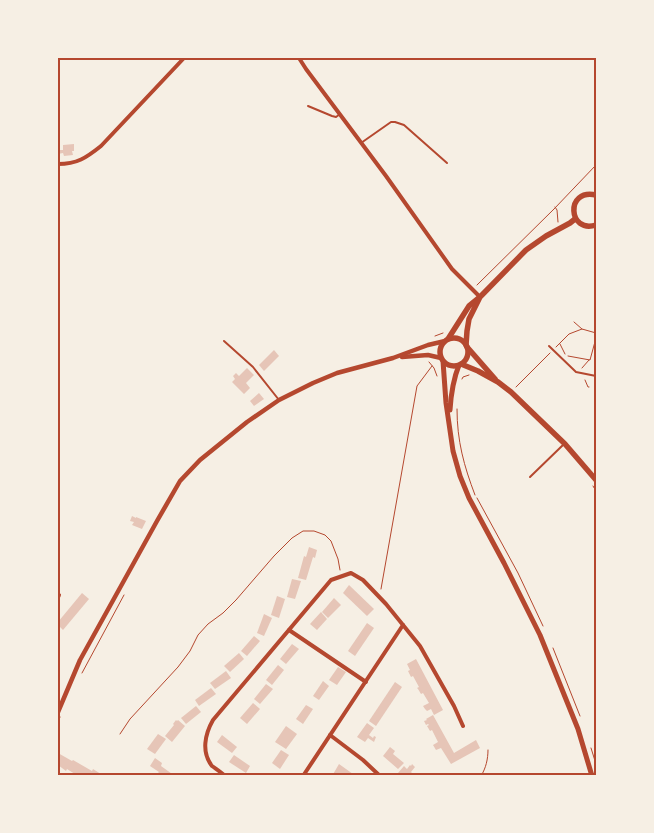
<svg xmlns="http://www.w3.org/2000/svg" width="654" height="833" font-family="'Fira Sans Condensed',sans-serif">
<rect width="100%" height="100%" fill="#f6efe4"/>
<g fill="#e6c5b7">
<polygon points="74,144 74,151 72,151 73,155 64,156 63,153 58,154 58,150 63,150 63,145"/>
<polygon points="274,350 279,356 264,371 259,365"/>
<polygon points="247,368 254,375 246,383 250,388 244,394 232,382 235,379 233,376 236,373 239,376"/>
<polygon points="259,393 264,399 254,406 250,401"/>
<polygon points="132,516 136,518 136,517 146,521 142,529 132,525 134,522 130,521"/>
<polygon points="309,547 317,550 315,558 313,557 306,580 298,578 304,556 306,557"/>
<polygon points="292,579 301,581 295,599 287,597"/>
<polygon points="349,585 374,609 367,616 343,593"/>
<polygon points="82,593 89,599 63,630 58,625 58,622"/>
<polygon points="277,596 285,599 279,618 271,615"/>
<polygon points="334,598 341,605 328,618 322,612"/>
<polygon points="321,612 327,619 317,630 310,624"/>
<polygon points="264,614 272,618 264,636 257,633"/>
<polygon points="367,623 374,628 355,656 348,651"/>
<polygon points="254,636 260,641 247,656 241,651"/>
<polygon points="292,644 299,649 286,664 280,659"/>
<polygon points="239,653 244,659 230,672 224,666"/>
<polygon points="416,659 443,710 434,715 431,709 427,711 425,709 423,706 429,703 423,693 421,694 418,689 417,688 419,687 413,676 411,677 408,671 410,670 407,664"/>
<polygon points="278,665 284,670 272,685 266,680"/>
<polygon points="338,667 346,672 337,685 329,680"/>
<polygon points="226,671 231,678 215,689 210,683"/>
<polygon points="323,681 329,686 319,700 313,696"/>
<polygon points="395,682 402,687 376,726 369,721"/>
<polygon points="266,684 273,689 260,704 254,699"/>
<polygon points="211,688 216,694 199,706 195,700"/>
<polygon points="253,703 260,709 247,724 240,718"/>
<polygon points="306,705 313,709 303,724 296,719"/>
<polygon points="196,706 201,712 186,724 181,718"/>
<polygon points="433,715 454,753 476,740 480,748 451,764 441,748 436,750 433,745 438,742 432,730 430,731 427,726 429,725 428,724 426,725 424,721 427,720 426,719"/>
<polygon points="176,720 177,721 178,720 185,726 172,742 165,736 174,725 173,724"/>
<polygon points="367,723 374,728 369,735 373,738 374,736 376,737 374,742 368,738 365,742 357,737"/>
<polygon points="286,726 297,734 286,749 275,742"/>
<polygon points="158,734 166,739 155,754 147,749"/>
<polygon points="222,735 237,747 232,753 217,742"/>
<polygon points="390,747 395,751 393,754 404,763 398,769 383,756"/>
<polygon points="281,750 289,755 280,769 272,763"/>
<polygon points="58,753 72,761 73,760 92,771 93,769 104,776 78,776 67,769 66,771 58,765"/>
<polygon points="234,755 250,766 246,773 229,762"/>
<polygon points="155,758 162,763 161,766 175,776 160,776 157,774 159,772 150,766"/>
<polygon points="339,764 353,774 351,776 348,776 344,773 343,776 332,776"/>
<polygon points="412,764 415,767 411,772 415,776 402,776 398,773 404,766 407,769 410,765 411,766"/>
</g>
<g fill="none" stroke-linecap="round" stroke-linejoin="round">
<g stroke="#b5482f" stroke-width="1">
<polyline points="555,207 557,210 558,222"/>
<polyline points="477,285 554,209 596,165"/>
<polyline points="574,322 582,329"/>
<polyline points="435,336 443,333"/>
<polyline points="560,344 565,354"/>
<polyline points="556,347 569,334 582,329 596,333"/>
<polyline points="568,356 590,360 596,338"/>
<polyline points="429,362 434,368 437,376"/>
<polyline points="582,368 589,360"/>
<polyline points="462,379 463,377 469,375"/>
<polyline points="585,380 588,387 589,387"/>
<polyline points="516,387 550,353"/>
<path d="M457,409C457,441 464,466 475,495"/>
<polyline points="593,486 596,491"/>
<polyline points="477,498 518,573 543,626"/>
<polyline points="381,589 417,386 432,366"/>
<polyline points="553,648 580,716"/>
<polyline points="82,673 124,595"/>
<polyline points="58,723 60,717"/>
<polyline points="120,734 130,719 178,667 190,651 198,635 208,624 223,613 236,600 274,556 292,538 303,531 314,531 325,535 331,541 338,559 340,570"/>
<polyline points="591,748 596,764"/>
<path d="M481,776C486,768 488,759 488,750"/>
</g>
<g stroke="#b5482f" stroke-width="2">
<polyline points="308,106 332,116 336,117 340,114"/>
<polyline points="361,143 391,122 395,122 404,125 447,163"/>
<polyline points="224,341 253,367 279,400"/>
<polyline points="549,346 576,372 596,376"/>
<polyline points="596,373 595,390 596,404"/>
<polyline points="530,477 564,444"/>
<polyline points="596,666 596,665"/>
</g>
<g stroke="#b5482f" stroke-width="4">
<polyline points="299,58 306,69 386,176 452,269 480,297"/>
<path d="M58,164C77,164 86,158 101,146L184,58"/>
<polyline points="58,597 59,595"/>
<polyline points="289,630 366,682"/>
<polyline points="330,735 363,760 380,776"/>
<polyline points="58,775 59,776"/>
<path d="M225,776C221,772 216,769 212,766C201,752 205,734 213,720L331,580L351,573L363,580L386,604L420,646L454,706L463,726"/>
<polyline points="303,776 403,625"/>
</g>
<g stroke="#b5482f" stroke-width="4.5">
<polyline points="402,357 428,355 441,358"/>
<polyline points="58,712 80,660 157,521 180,481 200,460 247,422 279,400 313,383 337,373 393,358 428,345 445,341"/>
</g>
<g stroke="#b5482f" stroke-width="5">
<polyline points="443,361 446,403 453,451 460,476 469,498 504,563 540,635 578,729 592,776"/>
<path d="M450,410C451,394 453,380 459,365"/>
</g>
<g stroke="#b5482f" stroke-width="5.5">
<path d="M596,195C565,188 568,234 596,225"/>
<circle cx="454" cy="352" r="14"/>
<polyline points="448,339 469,306 480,297 526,250 546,236 570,223 575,219"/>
<polyline points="466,345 467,331 469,319 479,299"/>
<polyline points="467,347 495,379"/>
<polyline points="461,364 478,371 498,382 511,392 565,444 596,480"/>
</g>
</g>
<rect width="654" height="833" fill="none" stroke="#f6efe4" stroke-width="118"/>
<rect x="59" y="59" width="536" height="715" fill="none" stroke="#b5482f" stroke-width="2"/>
</svg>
